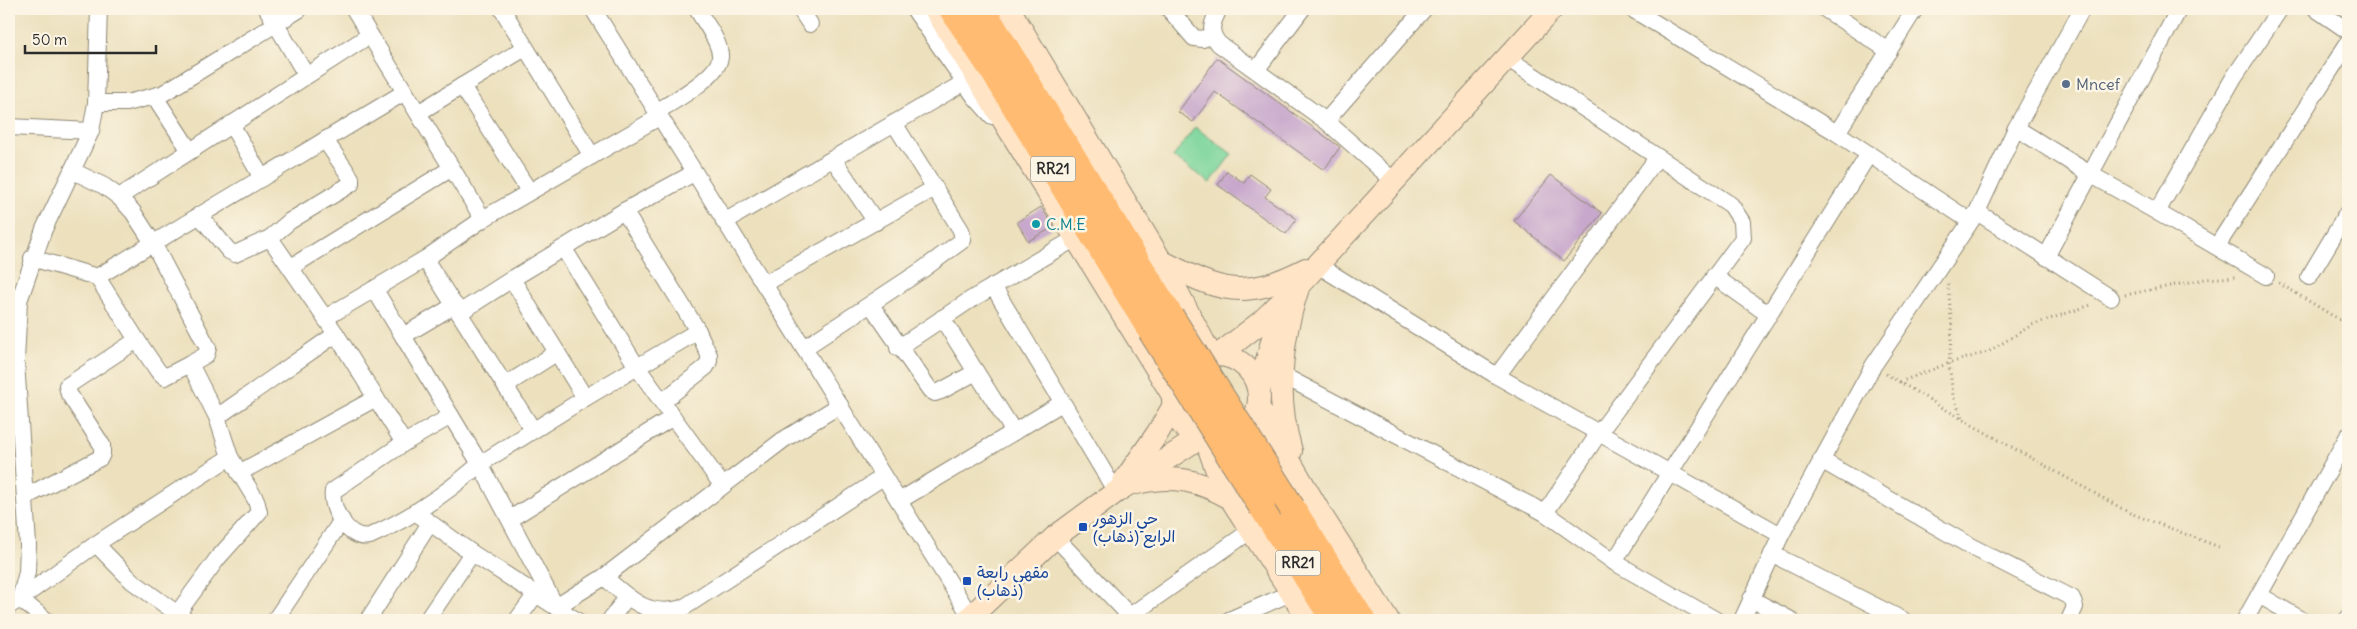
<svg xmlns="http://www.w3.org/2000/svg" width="2357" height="629" font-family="Delius,'Playpen Sans Arabic',sans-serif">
<rect width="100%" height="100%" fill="#fcf5e5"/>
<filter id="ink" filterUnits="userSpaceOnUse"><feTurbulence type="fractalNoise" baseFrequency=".02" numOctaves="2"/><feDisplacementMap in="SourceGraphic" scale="10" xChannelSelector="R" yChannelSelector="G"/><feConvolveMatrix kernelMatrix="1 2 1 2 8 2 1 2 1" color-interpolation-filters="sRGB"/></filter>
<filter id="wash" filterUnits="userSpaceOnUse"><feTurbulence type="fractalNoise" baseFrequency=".0096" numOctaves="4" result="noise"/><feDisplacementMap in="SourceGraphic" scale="20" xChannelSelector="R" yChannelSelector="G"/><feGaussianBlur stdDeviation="1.12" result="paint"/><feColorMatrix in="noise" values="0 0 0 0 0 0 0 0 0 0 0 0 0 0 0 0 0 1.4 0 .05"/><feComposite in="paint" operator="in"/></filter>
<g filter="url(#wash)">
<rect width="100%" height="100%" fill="#ece0bd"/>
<polygon fill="#7dd69c" stroke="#548064" points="1195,127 1232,154 1210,183 1173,157"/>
<g id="blocks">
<g fill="#c7a7cc">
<polygon points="1217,58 1340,147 1324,170 1215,92 1193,122 1178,112"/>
<polygon points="1227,171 1244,183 1250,174 1271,189 1265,197 1297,219 1286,234 1218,185"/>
<polygon points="1551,175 1602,213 1564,261 1514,221"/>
<polygon points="1041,207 1054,227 1028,241 1017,222"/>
</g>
</g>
</g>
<g filter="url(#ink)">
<use href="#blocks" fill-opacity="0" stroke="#8c8674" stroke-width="1"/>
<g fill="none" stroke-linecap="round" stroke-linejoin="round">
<g stroke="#8c8674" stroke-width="18">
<g id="minor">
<polyline points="267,9 306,75"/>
<polyline points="354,9 483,219"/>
<polyline points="502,9 592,156"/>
<polyline points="593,9 971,617"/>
<polyline points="800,9 810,24"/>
<polyline points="914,9 975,97 992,116"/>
<polyline points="1169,9 1194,38 1203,39 1212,35"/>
<path d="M1219,9C1212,23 1208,31 1219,44L1326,121L1394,181"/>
<polyline points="1632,9 1837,133 1970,221"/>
<polyline points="1825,9 1889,51"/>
<polyline points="2316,9 2348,31"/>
<polyline points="1507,58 1731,205 1742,222 1743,238 1599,433 1545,513"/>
<polyline points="1257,69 1302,9"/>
<polyline points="462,86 525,48"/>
<polyline points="155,97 190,151"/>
<polyline points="96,103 127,103 162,94 300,9"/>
<path d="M656,112C672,102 723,75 720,54C718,38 704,22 697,9"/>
<polyline points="418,113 462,86 529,191"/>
<polyline points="1326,121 1424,9"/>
<polyline points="231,124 262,178"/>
<polyline points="9,127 91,131"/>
<polyline points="2016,128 2090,174 2157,212 2234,77 2280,9"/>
<polyline points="1837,133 1915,9"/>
<polyline points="834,160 876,222"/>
<polyline points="73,171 104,186 119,197 133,212 153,243 208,348 206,355 190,364"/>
<polyline points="119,197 370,35"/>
<polyline points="624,211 698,331 709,355 709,361 706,367 662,402"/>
<polyline points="1977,212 2111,298"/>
<polyline points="2157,212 2266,276"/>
<polyline points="199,215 229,251 235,254 270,238 336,334 217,417"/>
<polyline points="724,222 965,82"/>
<polyline points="270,238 290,221 351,184 351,178 325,140"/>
<polyline points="2217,246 2348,43"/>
<polyline points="564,249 637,367 722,485"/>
<polyline points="2046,257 2179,9"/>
<polyline points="425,259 533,430"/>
<polyline points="1316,264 1497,376 1781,535"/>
<polyline points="291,267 452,168"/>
<polyline points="1714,276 1769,315"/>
<polyline points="97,277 405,92"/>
<polyline points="2309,277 2348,212"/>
<polyline points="764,284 935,188"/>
<polyline points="993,286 1116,492"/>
<polyline points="375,290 403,336"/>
<polyline points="455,305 403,336 480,464 585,398 698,331"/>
<polyline points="871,305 930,390 935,393 941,391 976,372"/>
<polyline points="459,313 512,279"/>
<polyline points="325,318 425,259 483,219 659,117"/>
<polyline points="942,318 1014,432"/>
<polyline points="336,334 404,443 451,416"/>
<polyline points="804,348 922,270 963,240 961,230 894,123"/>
<polyline points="898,348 970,300 1076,238"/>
<polyline points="1282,375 1545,513 1614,562 1716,620"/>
<polyline points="1497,376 1657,158"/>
<polyline points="506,385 556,353"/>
<polyline points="585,398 512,279 624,211 694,173"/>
<path d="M404,443L333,491C330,510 349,541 370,536C411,518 447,493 480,464L556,607L604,577L783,440L840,405"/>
<polyline points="1821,460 1972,547 2072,598 2075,607 2069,620"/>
<polyline points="239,473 376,398"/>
<polyline points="25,497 100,458 102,454 102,445 69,394 67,386 137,340 97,277 32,258"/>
<polyline points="899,501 1062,403"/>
<polyline points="415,512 472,553 576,620"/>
<polyline points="510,519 673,417"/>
<polyline points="1055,537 1130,616"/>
<polyline points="96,544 230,457 217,417 190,364 165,377 158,371 137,340"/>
<polyline points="1772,554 1903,620"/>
<polyline points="1614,562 1869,154"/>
<path d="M604,577C630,599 647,618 683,608L883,477"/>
<polyline points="2259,595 2302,620"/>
<polyline points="1751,599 1791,620"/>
<polyline points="9,606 20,599 27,572 28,545 16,361 19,301 44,229 91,131 96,103 99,9"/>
<polyline points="177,614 217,559 259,512 256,500 230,457"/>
<polyline points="46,620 20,599 96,544 132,581 186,620"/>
<polyline points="275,620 342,520"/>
<polyline points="368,620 430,523"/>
<polyline points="427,620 472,553"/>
<polyline points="517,620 536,594"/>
<polyline points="610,620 627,597"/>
<polyline points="1124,620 1250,531"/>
<polyline points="1229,620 1291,593"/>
<polyline points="1742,620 1781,535 1873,366 1977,212 2016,128 2082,9"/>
<polyline points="2245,620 2348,436"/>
<polyline points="2347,620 2348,618"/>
</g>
</g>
<g stroke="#8c8674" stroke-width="24">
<g id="secondary">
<polyline points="935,9 1172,394"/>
<polyline points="1009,9 1161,261 1210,354"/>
<path d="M1161,261C1221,292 1243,301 1306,269"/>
<polyline points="1220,354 1261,322 1299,285 1552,9"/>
<circle cx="1216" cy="398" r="43"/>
<polyline points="1259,391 1277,322"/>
<polyline points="1258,407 1323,518 1388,620"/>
<polyline points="1206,440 1222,485 1309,620"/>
<path d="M1291,451C1275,397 1281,340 1298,288"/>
<polyline points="1124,481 1157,434 1173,407"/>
<path d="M1137,483C1172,474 1199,480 1230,498"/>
<polyline points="967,620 1055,537 1116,492 1199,438"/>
</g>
</g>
<g stroke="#8c8674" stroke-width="28">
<g id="trunk">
<polyline points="952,9 999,80 1151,331"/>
<polyline points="982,9 1171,317"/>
<polyline points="1262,507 1334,620"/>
<polyline points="1292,508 1362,620"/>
</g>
</g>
<g stroke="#8c8674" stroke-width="3" stroke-dasharray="1 4" stroke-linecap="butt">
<polyline points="2279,283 2348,325"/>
<polyline points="1948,284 1952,329 1949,363 1953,395 1962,418"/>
<polyline points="2125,295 2205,279 2235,277"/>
<polyline points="1886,374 1972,425 2130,513 2222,548"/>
<polyline points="1900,382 1949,363 1988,352 2032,325 2091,305"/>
</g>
<use href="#minor" stroke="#fff" stroke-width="16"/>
<use href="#secondary" stroke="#ffe4c6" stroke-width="22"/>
<use href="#trunk" stroke="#ffbb71" stroke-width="26"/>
<g stroke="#8c8674" stroke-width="28" stroke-linecap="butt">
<g id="trunk-bridge">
<polyline points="1171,317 1292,508"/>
<polyline points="1151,331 1262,507"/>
</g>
</g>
<use href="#trunk-bridge" stroke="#ffbb71" stroke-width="26"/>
</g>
</g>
<circle fill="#5c6f8a" stroke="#fcf5e5" stroke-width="2" cx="2066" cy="84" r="5"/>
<circle fill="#0f9aa8" stroke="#fcf5e5" stroke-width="2" cx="1036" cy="224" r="5"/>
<g fill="#1a4fb4" stroke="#fcf5e5" stroke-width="2">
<rect x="1078" y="522" width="10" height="10" rx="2.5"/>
<rect x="962" y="576" width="10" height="10" rx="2.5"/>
</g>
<g text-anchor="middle" stroke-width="5" stroke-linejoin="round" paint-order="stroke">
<g fill="#fcf5e5" stroke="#6a6863" stroke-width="1">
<rect x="1030.5" y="156.5" width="45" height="25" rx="4"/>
<rect x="1275.5" y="550.5" width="45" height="25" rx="4"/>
</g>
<g font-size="15" font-weight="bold" fill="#2b2b2b">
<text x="1053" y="174">RR21</text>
<text x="1298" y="568">RR21</text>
</g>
<g font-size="16" fill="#4e5e75" stroke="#fcf5e5" text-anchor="start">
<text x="2076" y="90">Mncef</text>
</g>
<g font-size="16" fill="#0d838f" stroke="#fcf5e5" text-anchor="start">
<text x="1046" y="230">C.M.E</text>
</g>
<g font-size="16" fill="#164399" stroke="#fcf5e5" text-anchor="start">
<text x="1093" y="524">حي الزهور<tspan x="1093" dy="18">الرابع (ذهاب)</tspan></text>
<text x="977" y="578">مقهى رابعة<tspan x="977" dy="18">(ذهاب)</tspan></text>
</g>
</g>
<rect width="2357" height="629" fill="none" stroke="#fcf5e5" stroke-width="30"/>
<path d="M25 45v8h131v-8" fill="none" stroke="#2b2b2b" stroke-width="2.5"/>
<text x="32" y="45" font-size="15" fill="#2b2b2b" stroke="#fcf5e5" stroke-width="4" paint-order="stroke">50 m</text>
</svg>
